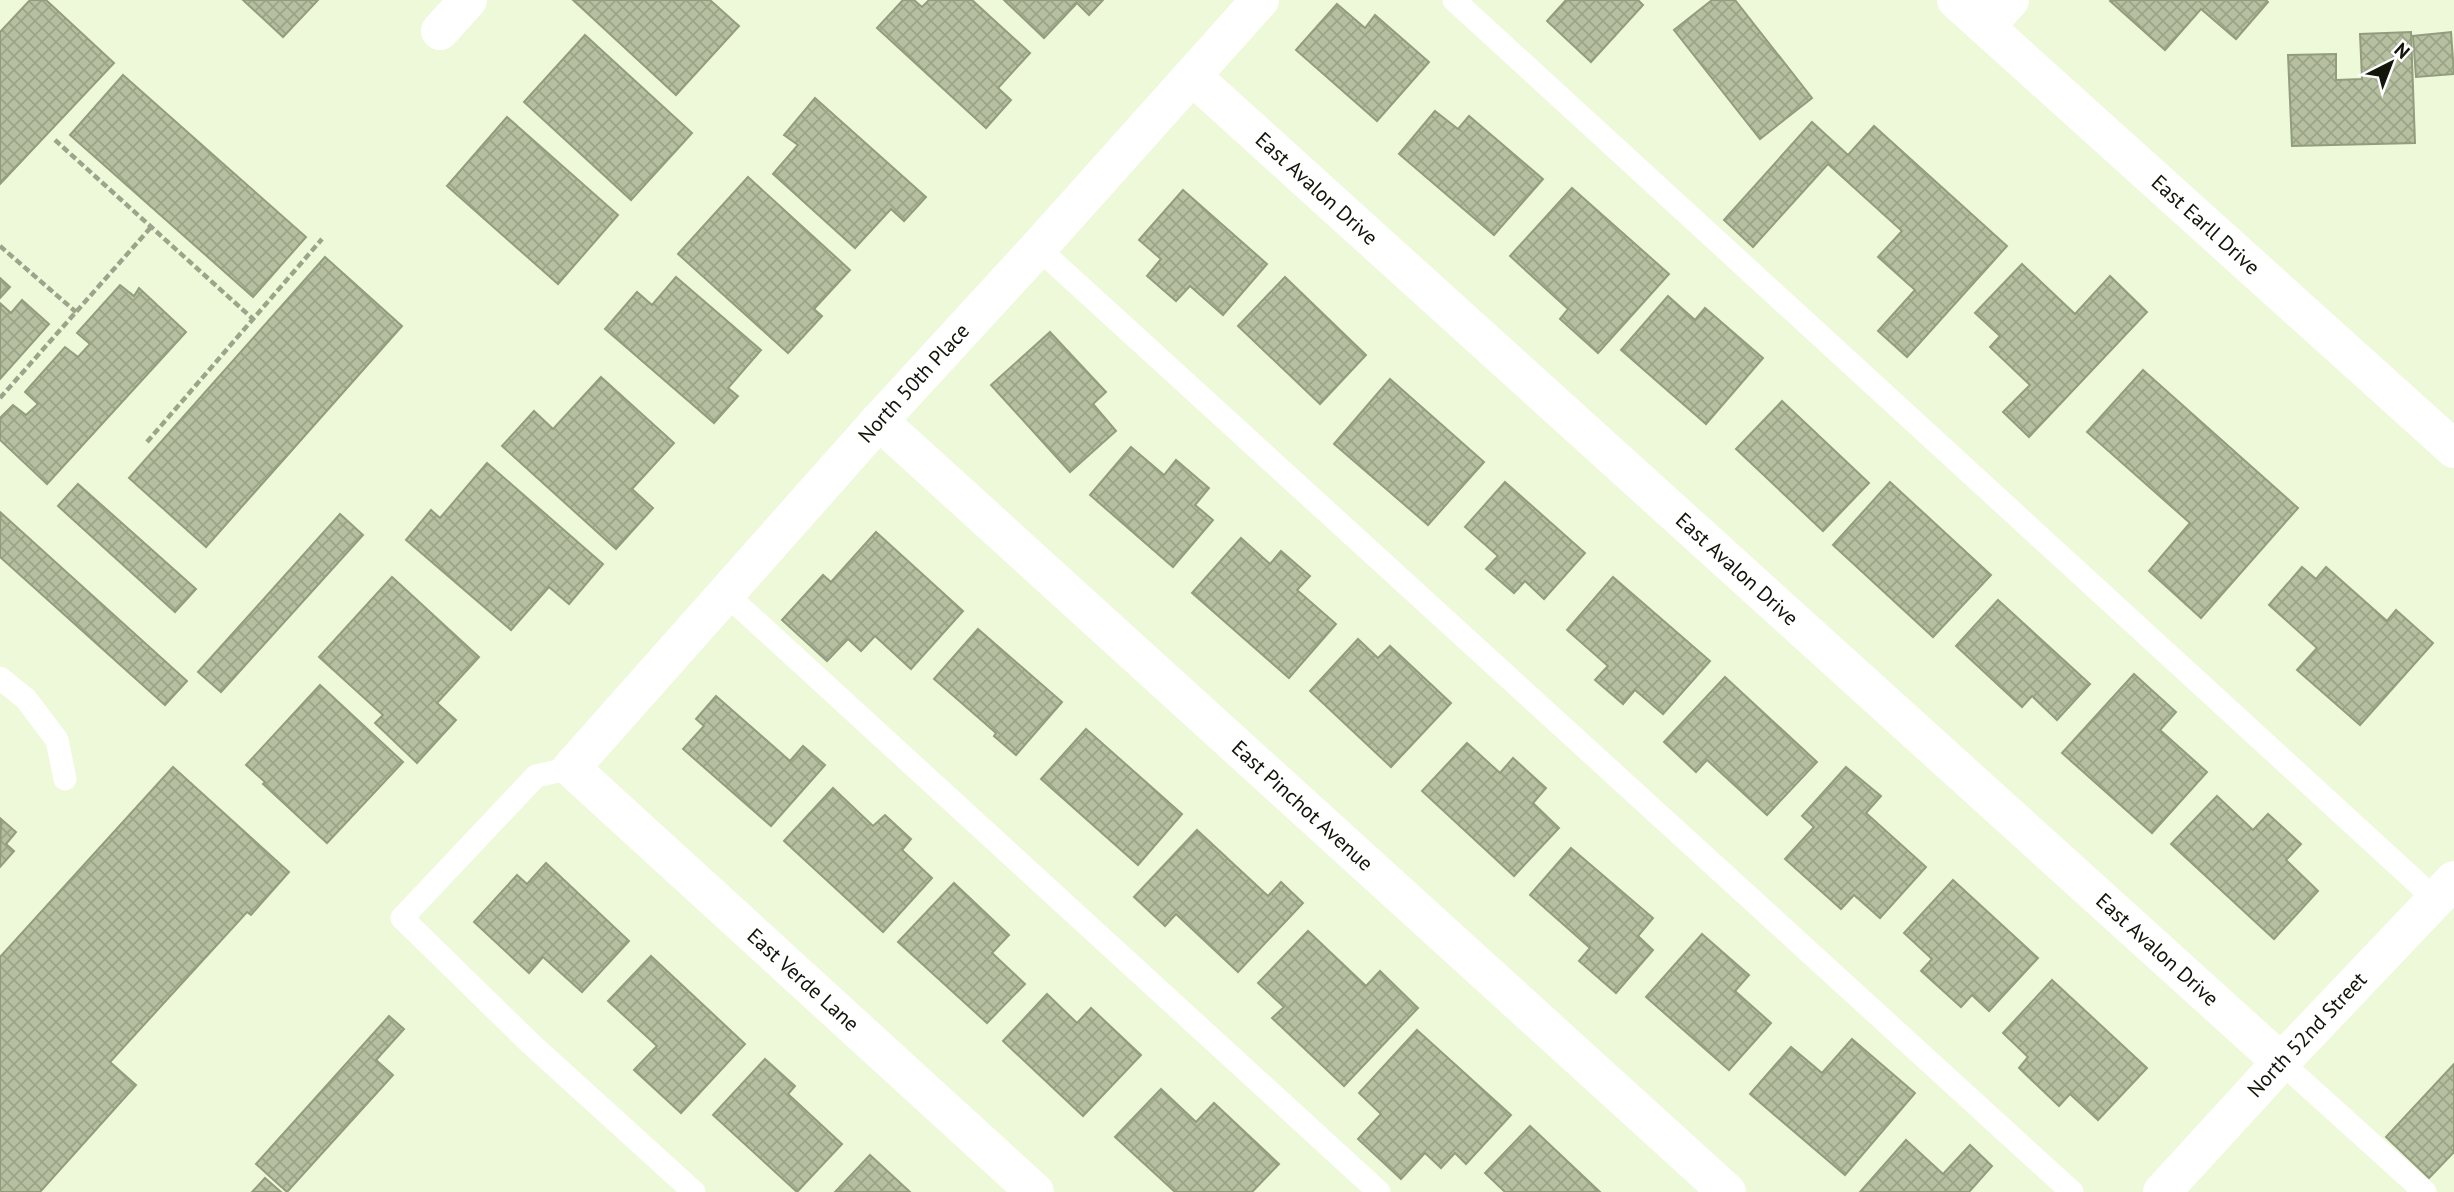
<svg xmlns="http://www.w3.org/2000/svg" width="2454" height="1192" font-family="'PT Sans',sans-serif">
<defs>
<pattern id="building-cross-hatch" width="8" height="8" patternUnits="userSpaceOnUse" patternTransform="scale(1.75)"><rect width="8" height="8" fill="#b6c0a1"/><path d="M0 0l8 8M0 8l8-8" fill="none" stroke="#9ba489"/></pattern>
</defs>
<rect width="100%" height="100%" fill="#edf9d8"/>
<g fill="url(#building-cross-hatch)" stroke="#929d7e" stroke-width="2">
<polygon points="30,0 46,0 114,63 0,184 0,32"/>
<polygon points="243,0 318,0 283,37"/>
<polygon points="573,0 710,0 739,26 676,95"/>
<polygon points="903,0 914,0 922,7 929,0 972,0 1030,53 998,88 1011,100 986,128 877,28"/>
<polygon points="1004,0 1103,0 1089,15 1077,3 1044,38"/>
<polygon points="1566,0 1638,0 1643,5 1591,62 1547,21"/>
<polygon points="1712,0 1735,0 1812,98 1760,139 1674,30"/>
<polygon points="2111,0 2266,0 2268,2 2236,39 2201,9 2165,50 2110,1"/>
<polygon points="1337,4 1365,28 1375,15 1429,62 1377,121 1296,50"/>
<polygon points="2411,32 2415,143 2292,146 2288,55 2336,54 2336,80 2362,79 2360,34"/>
<polygon points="2451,32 2454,74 2416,77 2413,36"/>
<polygon points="585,35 692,133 631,200 524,102"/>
<polygon points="123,75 306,237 253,297 70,135"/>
<polygon points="815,98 926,197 904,221 891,209 855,248 773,174 798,145 784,135"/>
<polygon points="1435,111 1458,129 1469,116 1543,179 1494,235 1399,154"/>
<polygon points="507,117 618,215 558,284 447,186"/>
<polygon points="1812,122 1848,155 1874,126 2007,246 1907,357 1878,331 1915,290 1878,257 1902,231 1828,164 1753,247 1724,220"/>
<polygon points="748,177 850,270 814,309 822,316 788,353 678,254"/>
<polygon points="1572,188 1669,274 1598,353 1560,319 1568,309 1510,256"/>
<polygon points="1183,190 1267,264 1223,315 1190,286 1176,301 1147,276 1161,259 1139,240"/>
<polygon points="325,257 402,326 206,547 129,478"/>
<polygon points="2022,264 2075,314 2110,276 2147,312 2029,437 2003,412 2030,385 1990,347 2000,336 1975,313"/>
<polygon points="676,277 761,350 728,388 738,396 714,423 605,329 637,292 652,305"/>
<polygon points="1285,277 1366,355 1320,404 1238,326"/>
<polygon points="0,278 10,287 0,298"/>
<polygon points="120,285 134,296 139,288 186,332 47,484 0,440 0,418 13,405 26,415 38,404 25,392 65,347 78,357 90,344 77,333"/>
<polygon points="1668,296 1695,320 1705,308 1763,358 1706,424 1621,350"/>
<polygon points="22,300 49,324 0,379 0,303 11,313"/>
<polygon points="1050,332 1106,392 1093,404 1116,431 1070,472 991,385"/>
<polygon points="2143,370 2298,508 2201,618 2149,571 2190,523 2087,432"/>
<polygon points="601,377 674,443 632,489 653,508 616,549 502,446 534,411 553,429"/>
<polygon points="1390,379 1484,462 1428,525 1334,444"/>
<polygon points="1782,401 1869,483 1823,531 1736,449"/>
<polygon points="1131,447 1164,475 1176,460 1209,488 1195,505 1213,520 1173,567 1090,495"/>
<polygon points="487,463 603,564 569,604 549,587 511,630 406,540 431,510 440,518"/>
<polygon points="1505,482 1585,553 1544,599 1525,581 1514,593 1486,569 1498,556 1465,527"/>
<polygon points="1890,482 1991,575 1933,637 1833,545"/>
<polygon points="78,484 196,589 175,612 58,506"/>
<polygon points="0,512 187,681 165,705 0,557"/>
<polygon points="340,514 363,535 221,692 198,672"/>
<polygon points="876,532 963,611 911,669 875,636 861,651 848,639 827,661 782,620 823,575 831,582"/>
<polygon points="1241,538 1270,564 1281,551 1310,576 1297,590 1336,624 1289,678 1192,593"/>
<polygon points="2302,567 2316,579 2326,567 2387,621 2396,610 2433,643 2360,725 2297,670 2317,648 2269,605"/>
<polygon points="392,577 479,657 437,703 456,720 417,763 375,723 383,715 319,657"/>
<polygon points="1613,577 1710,661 1663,714 1635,690 1623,704 1595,680 1608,666 1567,630"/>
<polygon points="1998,600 2090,684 2057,720 2032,696 2022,707 1956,646"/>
<polygon points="978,629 1062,702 1016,755 994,736 996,733 934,679"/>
<polygon points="1358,639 1378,658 1390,646 1451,703 1391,767 1310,691"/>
<polygon points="2134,674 2176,712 2160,730 2207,772 2152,833 2062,753"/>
<polygon points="1725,677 1817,762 1767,815 1707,760 1696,772 1664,742"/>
<polygon points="320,685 403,762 327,843 263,784 265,782 246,765"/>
<polygon points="716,696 790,761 803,746 825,765 771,826 683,749 704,726 696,719"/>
<polygon points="1086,729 1182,814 1138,865 1041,779"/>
<polygon points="1467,743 1500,773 1513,758 1546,788 1533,803 1559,828 1514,876 1422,791"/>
<polygon points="173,767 289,872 251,915 247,912 110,1062 136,1085 40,1192 0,1192 0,957"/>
<polygon points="1846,767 1881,796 1866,813 1926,867 1880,918 1854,895 1841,909 1785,859 1814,827 1802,816"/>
<polygon points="833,788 873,826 885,815 911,839 902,850 932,878 883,932 784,841"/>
<polygon points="2217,796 2253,830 2268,814 2301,844 2286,860 2318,891 2274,939 2171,844"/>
<polygon points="1,819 16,832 6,844 14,851 0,867"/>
<polygon points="1197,830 1268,896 1281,882 1303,903 1238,972 1176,914 1165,926 1134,897"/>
<polygon points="1571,848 1653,918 1638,936 1653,950 1616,993 1579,961 1590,948 1530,895"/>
<polygon points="546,863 629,941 582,992 543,957 529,973 474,922 517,875 527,884"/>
<polygon points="1953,880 2038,958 1989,1011 1972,995 1961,1007 1921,971 1932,959 1904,933"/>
<polygon points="954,883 1009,935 992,953 1025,984 987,1023 898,942"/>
<polygon points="1308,931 1366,986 1380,971 1418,1008 1344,1086 1272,1018 1284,1007 1258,983"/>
<polygon points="1702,934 1749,975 1735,991 1771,1023 1729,1070 1646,997"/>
<polygon points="651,956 745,1044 681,1113 634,1070 657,1046 608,1001"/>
<polygon points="2052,980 2147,1068 2098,1120 2070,1094 2059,1106 2019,1068 2028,1057 2003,1033"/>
<polygon points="1047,994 1077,1023 1091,1008 1141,1055 1083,1116 1003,1041"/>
<polygon points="389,1016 404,1029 376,1060 393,1075 287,1192 256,1164"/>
<polygon points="1417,1030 1511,1115 1466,1164 1455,1153 1441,1168 1425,1153 1401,1179 1358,1139 1381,1114 1359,1093"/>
<polygon points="1852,1039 1915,1093 1845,1175 1750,1094 1791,1047 1822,1073"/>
<polygon points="765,1059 795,1086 788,1094 842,1144 797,1192 713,1115"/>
<polygon points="2454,1064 2454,1152 2429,1178 2386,1137"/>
<polygon points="1161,1089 1196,1122 1214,1103 1279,1164 1252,1192 1175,1192 1115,1137"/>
<polygon points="1530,1126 1600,1192 1505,1192 1485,1173"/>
<polygon points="1906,1140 1943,1174 1970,1145 1992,1166 1969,1192 1860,1192"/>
<polygon points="870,1155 910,1192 835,1192"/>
<polygon points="265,1178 281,1192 252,1192"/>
</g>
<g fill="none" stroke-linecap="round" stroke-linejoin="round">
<g stroke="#9ca58c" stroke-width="4.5" stroke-dasharray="7 3.5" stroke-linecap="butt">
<polyline points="55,140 253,319"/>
<polyline points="0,246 76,312"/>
<polyline points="0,398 152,226"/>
<polyline points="147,442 322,239"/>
</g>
<g stroke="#fff" stroke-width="23">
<polyline points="1454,0 2436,900"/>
<polyline points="1038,248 2072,1192"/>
<polyline points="726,594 1379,1192"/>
<polyline points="0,678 26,699 57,740 65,779"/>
<polyline points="571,768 536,776 402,918 530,1043 694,1192"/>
<polyline points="2281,1062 2425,1192"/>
</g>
<g stroke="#fff" stroke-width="38">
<polyline points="1986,27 2010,0"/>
<polyline points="440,31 468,0"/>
<path id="s1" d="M1192,76L2281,1062"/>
<path id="s2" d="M879,421L1727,1192"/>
<path id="s3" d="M1035,1192L571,768L879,421L1038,248L1260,0"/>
</g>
<g stroke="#fff" stroke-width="38">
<path id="s4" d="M1956,0L2454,449"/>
<path id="s5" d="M2162,1192L2281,1062L2454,880"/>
</g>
</g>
<g text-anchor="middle" stroke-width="6" stroke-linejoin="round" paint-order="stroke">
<g font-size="21" fill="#12150a" stroke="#fff">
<text dy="7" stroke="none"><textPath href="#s1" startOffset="168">East Avalon Drive</textPath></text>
<text dy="7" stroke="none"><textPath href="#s4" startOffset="336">East Earll Drive</textPath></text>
<text dy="7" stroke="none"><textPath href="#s3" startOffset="1144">North 50th Place</textPath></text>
<text dy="7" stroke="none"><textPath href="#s1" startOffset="735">East Avalon Drive</textPath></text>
<text dy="7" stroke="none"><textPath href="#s2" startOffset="572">East Pinchot Avenue</textPath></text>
<text dy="7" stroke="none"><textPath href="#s1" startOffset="1302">East Avalon Drive</textPath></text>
<text transform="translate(803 980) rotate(42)" y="7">East Verde Lane</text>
<text dy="7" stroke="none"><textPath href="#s5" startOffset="214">North 52nd Street</textPath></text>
</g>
</g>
<g transform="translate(2391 63) rotate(42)" stroke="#ffffff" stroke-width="5" paint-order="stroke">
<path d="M0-5L12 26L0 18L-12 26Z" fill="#12150a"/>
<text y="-10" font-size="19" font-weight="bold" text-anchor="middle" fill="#12150a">N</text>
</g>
</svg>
